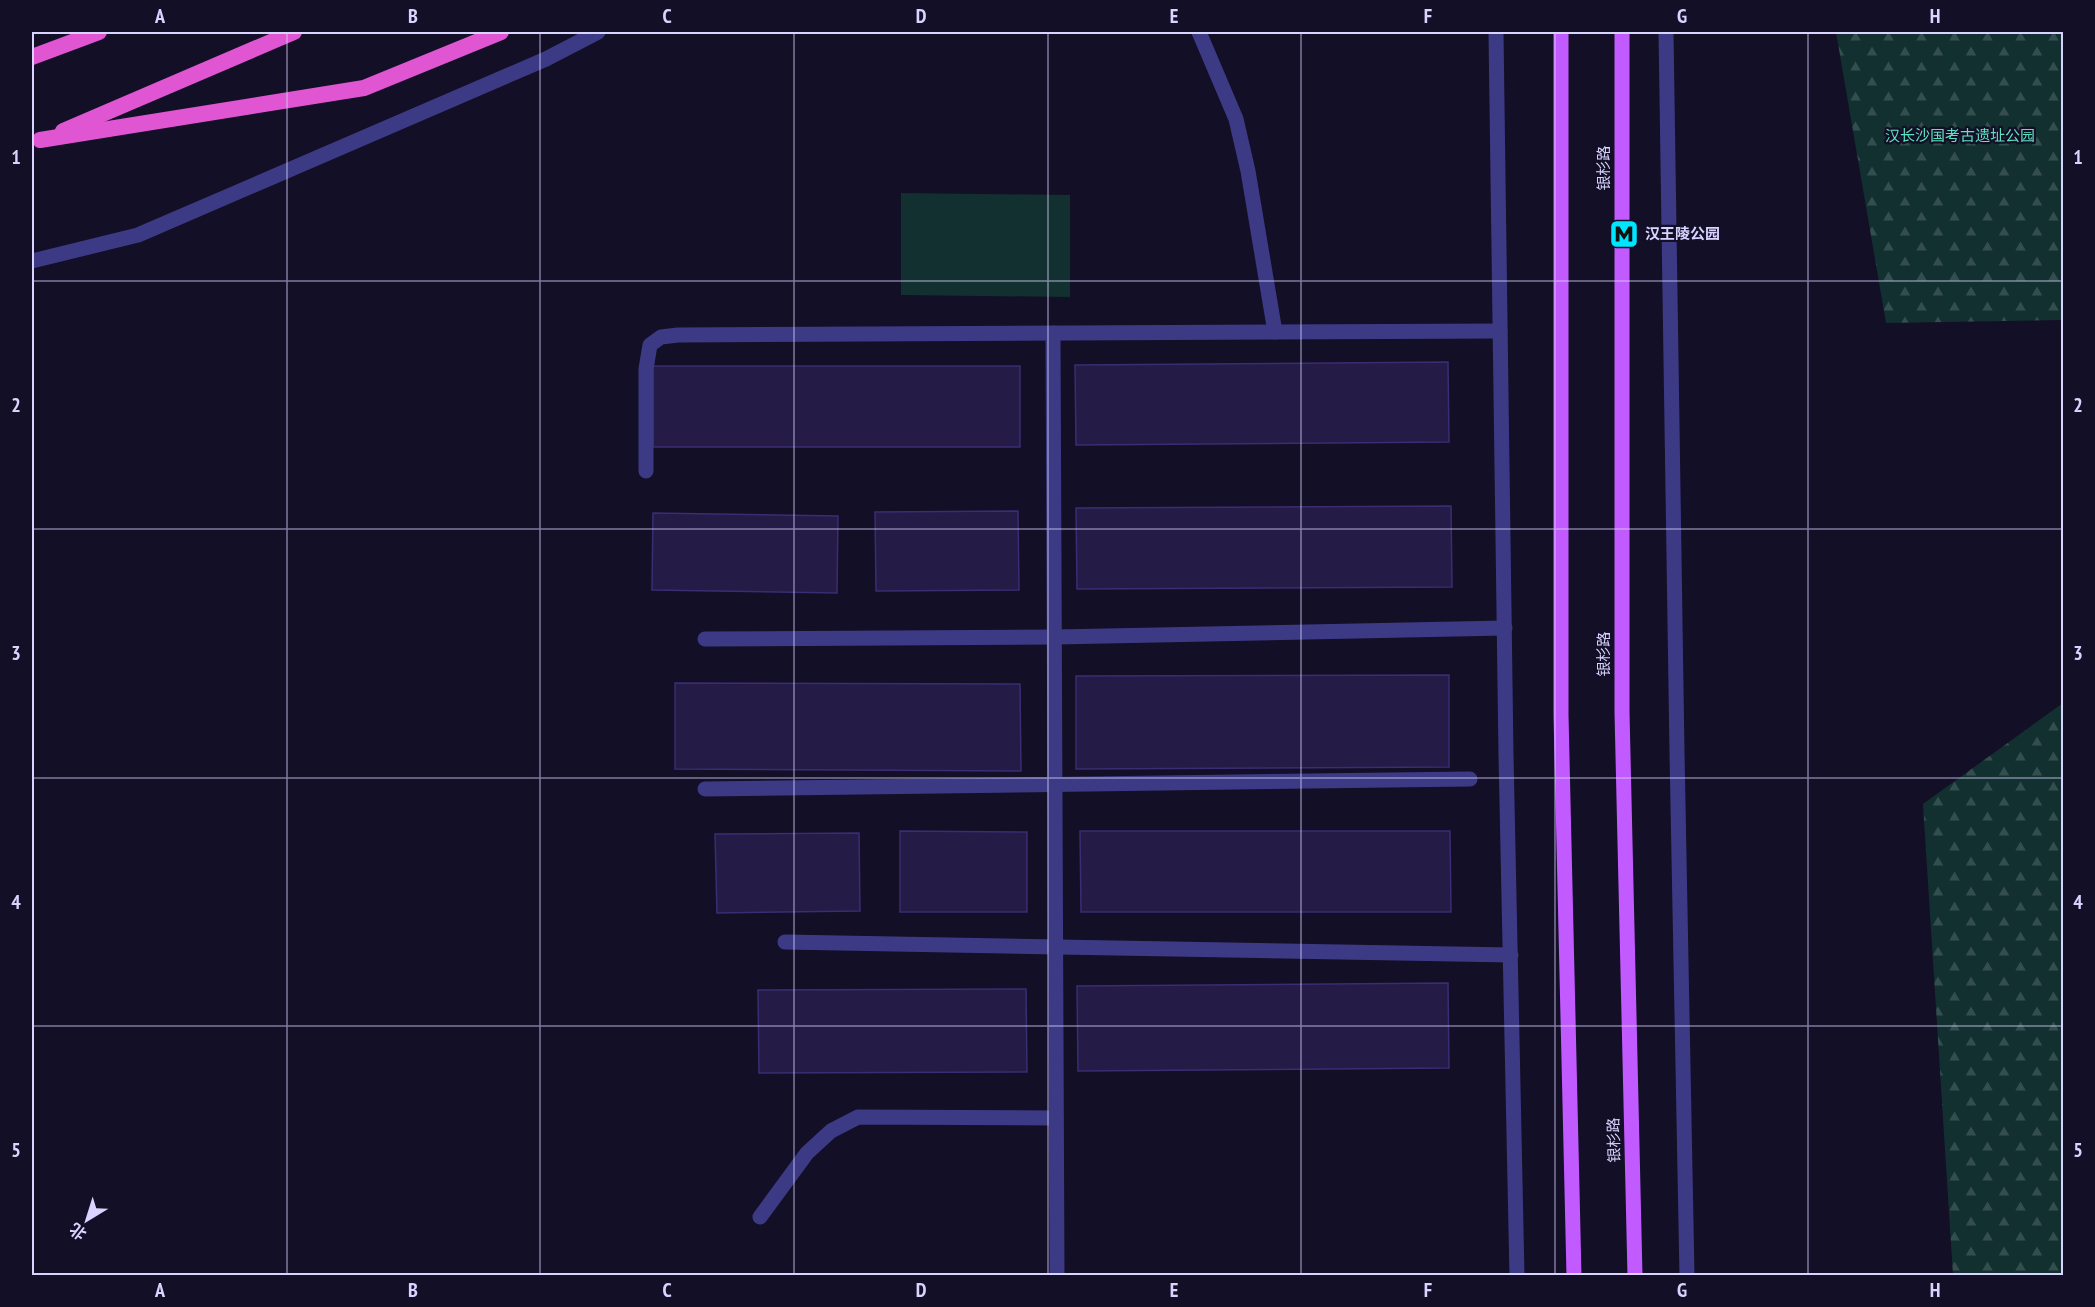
<svg xmlns="http://www.w3.org/2000/svg" width="2095" height="1307" font-family="'PT Sans Narrow','Noto Sans SC',sans-serif">
<defs>
<pattern id="forest-firs" width="22" height="20" patternUnits="userSpaceOnUse" patternTransform="scale(1.5)"><rect width="22" height="20" fill="#12302f"/><path d="M5 1l3.5 6h-7zM16 11l3.5 6h-7z" fill="#344d4e"/></pattern>
</defs>
<rect width="100%" height="100%" fill="#130f26"/>
<g fill="url(#forest-firs)">
<polygon points="1836,32 2063,32 2063,320 1886,323"/>
<polygon points="2063,703 2063,1275 1953,1275 1923,804"/>
</g>
<polygon fill="#12302f" points="901,193 1070,195 1070,297 901,295"/>
<g fill="#241b47" stroke="#3b2d73" stroke-width="1.5">
<polygon points="1448,362 1449,442 1076,445 1075,365"/>
<rect x="653" y="366" width="367" height="81"/>
<polygon points="1451,506 1452,587 1077,589 1076,508"/>
<polygon points="1018,511 1019,590 876,591 875,512"/>
<polygon points="653,513 838,516 837,593 652,590"/>
<polygon points="1449,675 1449,767 1076,769 1076,676"/>
<polygon points="675,683 1020,684 1021,771 675,769"/>
<polygon points="900,831 1027,832 1027,912 900,912"/>
<polygon points="1080,831 1450,831 1451,912 1081,912"/>
<polygon points="859,833 860,911 717,913 715,834"/>
<polygon points="1448,983 1449,1068 1078,1071 1077,986"/>
<polygon points="1026,989 1027,1072 759,1073 758,990"/>
</g>
<g fill="none" stroke-linecap="round" stroke-linejoin="round">
<g stroke="#3d3a85" stroke-width="15">
<polyline points="1199,32 1236,119 1248,171 1275,332"/>
<polyline points="1053,333 1057,1276"/>
<polyline points="646,471 646,369 650,345 661,337 678,335 1500,331"/>
<polyline points="705,639 1055,637 1505,628"/>
<polyline points="705,789 1470,779"/>
<polyline points="785,942 1511,955"/>
<polyline points="760,1217 807,1153 831,1131 858,1117 1056,1118"/>
</g>
<g stroke="#3d3a85" stroke-width="15">
<polyline points="1496,32 1506,755 1517,1276"/>
<polyline points="1666,32 1677,752 1687,1276"/>
<polyline points="32,261 138,235 546,59 598,32"/>
</g>
<g stroke="#c25bff" stroke-width="15">
<polyline points="1561,32 1561,715 1574,1276"/>
<polyline points="1622,32 1622,712 1635,1276"/>
</g>
<g stroke="#e055d1" stroke-width="16">
<polyline points="32,57 99,32"/>
<polyline points="63,131 294,32"/>
<polyline points="40,140 364,88 501,32"/>
</g>
</g>
<path fill="none" stroke="#d9d4ff" stroke-width="1.5" stroke-opacity="0.55" d="M287,32V1276M540,32V1276M794,32V1276M1048,32V1276M1301,32V1276M1555,32V1276M1808,32V1276M32,281H2064M32,529H2064M32,778H2064M32,1026H2064"/>
<defs>
<g id="metro-square" transform="scale(1.5)"><rect x="-9" y="-9" width="18" height="18" rx="4" fill="#00e5ff" stroke="#130f26"/><path d="M-5.5 5V-5H-3L0 0L3-5H5.5V5H3V-.5L0 4L-3-.5V5Z" fill="#111"/></g>
</defs>
<g fill-rule="evenodd">
<use href="#metro-square" x="1624" y="234"/>
</g>
<g text-anchor="middle" stroke-width="4.5" stroke-linejoin="round" paint-order="stroke">
<g font-size="15" fill="#5fe0c0" stroke="#130f26">
<text x="1960" y="141">汉长沙国考古遗址公园</text>
</g>
<g font-size="15" fill="#d9d4ff" stroke="#130f26">
<text transform="translate(1604 168) rotate(-90)" y="5">银杉路</text>
<text transform="translate(1604 654) rotate(-90)" y="5">银杉路</text>
<text transform="translate(1614 1140) rotate(-91)" y="5">银杉路</text>
</g>
<g font-size="15" font-weight="bold" fill="#d9d4ff" stroke="#130f26" text-anchor="start">
<text x="1645" y="239">汉王陵公园</text>
</g>
</g>
<rect width="2095" height="1307" fill="none" stroke="#130f26" stroke-width="66"/>
<g transform="translate(87 1220) rotate(218)" stroke="#130f26" stroke-width="4.5" paint-order="stroke">
<path d="M0-4.5L10 22L0 15L-10 22Z" fill="#d9d4ff"/>
<text y="-9" font-size="16" font-weight="bold" text-anchor="middle" fill="#d9d4ff">北</text>
</g>
<rect x="33" y="33" width="2029" height="1241" fill="none" stroke="#d9d4ff" stroke-width="2"/>
<g font-size="20" text-anchor="middle" font-weight="bold" fill="#d9d4ff">
<text x="160" y="23">A</text>
<text x="413" y="23">B</text>
<text x="667" y="23">C</text>
<text x="921" y="23">D</text>
<text x="1174" y="23">E</text>
<text x="1428" y="23">F</text>
<text x="1682" y="23">G</text>
<text x="1935" y="23">H</text>
<text x="16" y="164">1</text>
<text x="2078" y="164">1</text>
<text x="16" y="412">2</text>
<text x="2078" y="412">2</text>
<text x="16" y="660">3</text>
<text x="2078" y="660">3</text>
<text x="16" y="909">4</text>
<text x="2078" y="909">4</text>
<text x="16" y="1157">5</text>
<text x="2078" y="1157">5</text>
<text x="160" y="1297">A</text>
<text x="413" y="1297">B</text>
<text x="667" y="1297">C</text>
<text x="921" y="1297">D</text>
<text x="1174" y="1297">E</text>
<text x="1428" y="1297">F</text>
<text x="1682" y="1297">G</text>
<text x="1935" y="1297">H</text>
</g>
</svg>
